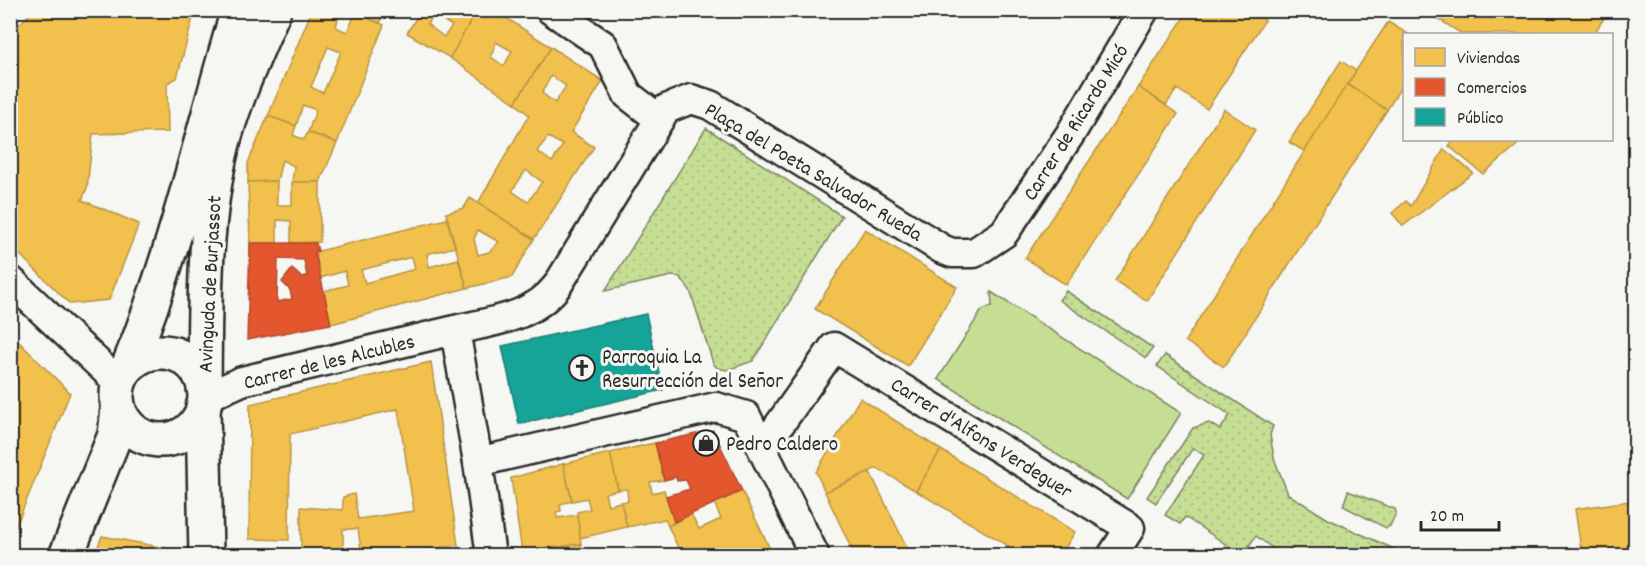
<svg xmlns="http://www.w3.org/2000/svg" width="1646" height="566" font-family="Dekko,sans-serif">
<defs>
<pattern id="grass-dots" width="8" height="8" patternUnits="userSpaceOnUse" patternTransform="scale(1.5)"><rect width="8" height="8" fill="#c6de94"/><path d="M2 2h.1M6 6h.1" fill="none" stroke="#aabf80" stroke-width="1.8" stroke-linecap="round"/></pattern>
</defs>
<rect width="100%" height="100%" fill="#f6f6f2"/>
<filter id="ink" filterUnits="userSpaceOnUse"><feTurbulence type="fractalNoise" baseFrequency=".0167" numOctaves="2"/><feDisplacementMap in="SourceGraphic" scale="12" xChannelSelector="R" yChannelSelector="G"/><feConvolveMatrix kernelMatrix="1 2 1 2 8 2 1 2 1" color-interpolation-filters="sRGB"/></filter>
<g filter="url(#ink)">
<g fill="url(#grass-dots)" stroke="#788460" stroke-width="1.5">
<polygon points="706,128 842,216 753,361 727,370 717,368 713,363 690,290 680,277 672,276 605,291"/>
<polygon points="1066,291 1153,348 1146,358 1059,300"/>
<polygon points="1165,355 1273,426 1270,435 1274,458 1288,494 1328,519 1407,555 1282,555 1256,536 1242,555 1185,517 1180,524 1165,515 1204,455 1193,448 1156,503 1147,497 1193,428 1209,423 1220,430 1230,415 1157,366"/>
<polygon points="1348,491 1395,509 1396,513 1390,526 1386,528 1343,506"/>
</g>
<polygon fill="#c6de94" stroke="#788460" stroke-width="1.5" points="991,292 1181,413 1127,499 938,379 982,310 992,306"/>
<g fill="#f2c14e" stroke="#b69444" stroke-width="1.5" fill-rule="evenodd">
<polygon points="34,10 195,10 177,78 167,83 168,132 93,134 87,188 82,200 139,224 109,300 70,304 10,245 10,33"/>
<path d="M312,10H340L336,27L347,32L356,13L384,25L337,143L308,132L316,110L303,105L296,126L268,116ZM328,47L341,52L323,93L311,87Z"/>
<polygon points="351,10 383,10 380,23 356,13"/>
<path d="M421,10H477L450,58L407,33ZM435,15L452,26L444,37L427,24Z"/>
<path d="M477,10H494L551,47L515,103L450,58ZM496,42L512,51L504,66L491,57Z"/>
<polygon points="1189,10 1250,10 1265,20 1207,109 1177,89 1166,105 1138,87"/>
<polygon points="1424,10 1609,10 1594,34 1462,34"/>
<polygon points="1388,22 1408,34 1404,34 1404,82 1387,110 1347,84"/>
<path d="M551,47L603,81L571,132L594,147L534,239L478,203L529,115L515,103ZM551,76L566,86L555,103L542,93ZM548,137L563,145L552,162L537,151ZM526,170L542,182L528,202L512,191Z"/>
<polygon points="1341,61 1356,71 1305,152 1289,142"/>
<polygon points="1347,84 1387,110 1224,367 1185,341"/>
<polygon points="1138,87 1178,114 1066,285 1025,258"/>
<polygon points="1224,109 1255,130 1147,301 1115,281"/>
<polygon points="268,116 296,126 293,135 304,140 308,132 337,143 320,182 292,182 294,166 282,160 277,181 248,182 248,163"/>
<polygon points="1453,140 1523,140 1483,174 1449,146"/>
<polygon points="1444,149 1473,173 1403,226 1392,213 1406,201 1411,206"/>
<polygon points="277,181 277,205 292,205 292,182 320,182 320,242 291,243 291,221 277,220 277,243 250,243 248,182"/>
<path d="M470,198L534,239L512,277L467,288L446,213L464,208ZM478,230L499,242L489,252L478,255L474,239Z"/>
<path d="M447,219L455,247L427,254L429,267L458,259L467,288L331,324L324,291L348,285L345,271L320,278L315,252ZM412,257L415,269L365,283L361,270Z"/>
<polygon points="865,229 957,287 908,366 815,309"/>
<polygon points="10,333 70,393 10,541"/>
<polygon points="431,362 458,545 383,556 362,556 358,529 343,529 343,556 301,556 301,507 343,510 343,497 354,494 358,519 414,511 398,409 290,434 289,540 249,539 250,404"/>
<polygon points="860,398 941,450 916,491 877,468 825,492 816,472"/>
<polygon points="655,443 664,480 650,482 652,493 664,490 674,522 668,526 665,519 627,527 621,502 628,501 627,489 618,490 610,453"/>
<polygon points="941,450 1075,532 1060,556 1007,556 1012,548 916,491"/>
<polygon points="610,453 618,490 605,493 608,505 621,502 627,527 580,538 577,512 590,509 587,498 572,501 563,464"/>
<polygon points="563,464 572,501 560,504 561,511 556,512 557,518 577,515 581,544 522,552 511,478"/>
<polygon points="870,472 911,556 855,556 825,492"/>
<polygon points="742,491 771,551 761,556 738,556 736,550 724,556 682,556 668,526 691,514 699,529 721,519 714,503"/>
<polygon points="1636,500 1636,556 1582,556 1575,509"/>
<polygon points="102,536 171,549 171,556 94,556"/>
<polygon points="581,544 582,556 523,556 522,552"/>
</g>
<g fill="#e4572e" stroke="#ac4a2d" stroke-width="1.5" fill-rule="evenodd">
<path d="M250,243H316L318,251L315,252L331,324L247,340ZM278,259L304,260L307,276L301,277L292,269L282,282L290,290L292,299L277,302Z"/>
<polygon points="713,430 742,491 674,522 666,496 690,489 686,480 677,481 676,477 664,480 655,443"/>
</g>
<polygon fill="#17a398" stroke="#1d7f77" stroke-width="1.5" points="646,314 663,390 519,424 502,346"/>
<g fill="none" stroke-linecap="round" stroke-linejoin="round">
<g stroke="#2b2b2b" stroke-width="33">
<g id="minor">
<polyline points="551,10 603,45 628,95 659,119"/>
<polyline points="10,280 119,383"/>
<polyline points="204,398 242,381 455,330"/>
<polyline points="763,448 834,347 1130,528 1112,556"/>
<polyline points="478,462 491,556"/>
<path d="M815,556L746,416L716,407L478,462L455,330C493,321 532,318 557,286L666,109L691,99L710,105L942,249L952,253H974L1004,233L1071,133L1144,10"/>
</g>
</g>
<g stroke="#2b2b2b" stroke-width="38">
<g id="secondary">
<circle cx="161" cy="396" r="44"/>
<path d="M129,365C176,250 203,129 238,10"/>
<path d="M204,388C205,308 203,226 222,147C234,100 255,55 274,10"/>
<polyline points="203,407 206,556"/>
<polyline points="66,556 115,435 118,408"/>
</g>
</g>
<use href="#minor" stroke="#f6f6f2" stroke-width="28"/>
<use href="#secondary" stroke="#f6f6f2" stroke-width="33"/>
</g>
</g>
<defs>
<g id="church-ring" transform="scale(1.35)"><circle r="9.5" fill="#f6f6f2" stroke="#2b2b2b" stroke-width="1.5"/><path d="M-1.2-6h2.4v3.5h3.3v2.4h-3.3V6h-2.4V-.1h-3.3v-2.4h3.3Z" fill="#2b2b2b"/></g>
<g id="shop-ring" transform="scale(1.35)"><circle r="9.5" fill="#f6f6f2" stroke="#2b2b2b" stroke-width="1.5"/><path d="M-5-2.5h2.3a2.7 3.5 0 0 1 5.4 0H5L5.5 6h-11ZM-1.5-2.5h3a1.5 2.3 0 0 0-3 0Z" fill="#2b2b2b"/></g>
</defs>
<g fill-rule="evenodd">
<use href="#church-ring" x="582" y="368"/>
<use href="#shop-ring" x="706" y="443"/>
</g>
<g text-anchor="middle" stroke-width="6" stroke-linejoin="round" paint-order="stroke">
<g font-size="21" fill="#2b2b2b" stroke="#f6f6f2">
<text transform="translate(1075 122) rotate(-58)" y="7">Carrer de Ricardo Micó</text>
<text transform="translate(814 171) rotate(31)" y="7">Plaça del Poeta Salvador Rueda</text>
<text transform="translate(209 284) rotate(-87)" y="7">Avinguda de Burjassot</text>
<text transform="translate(329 361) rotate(-14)" y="7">Carrer de les Alcubles</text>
<text transform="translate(982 437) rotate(32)" y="7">Carrer d'Alfons Verdeguer</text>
</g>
<g font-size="21" fill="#2b2b2b" stroke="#f6f6f2" text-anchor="start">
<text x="602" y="363">Parroquia La<tspan x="602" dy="24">Resurrección del Señor</tspan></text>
<text x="726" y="450">Pedro Caldero</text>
</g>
</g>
<rect width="1646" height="566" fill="none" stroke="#f6f6f2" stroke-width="36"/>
<rect x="18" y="18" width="1610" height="530" fill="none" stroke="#2b2b2b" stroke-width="2" filter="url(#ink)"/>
<rect x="1403" y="33" width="210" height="108" fill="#f6f6f2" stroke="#a5a5a2" stroke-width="1.5"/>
<rect x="1415" y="48" width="30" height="18" fill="#f2c14e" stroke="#a5a5a2" stroke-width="1.5"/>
<text x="1457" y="63" font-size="18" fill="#2b2b2b">Viviendas</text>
<rect x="1415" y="78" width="30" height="18" fill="#e4572e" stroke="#a5a5a2" stroke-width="1.5"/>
<text x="1457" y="93" font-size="18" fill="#2b2b2b">Comercios</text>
<rect x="1415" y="108" width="30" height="18" fill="#17a398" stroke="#a5a5a2" stroke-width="1.5"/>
<text x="1457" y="123" font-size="18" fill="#2b2b2b">Público</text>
<path d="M1421 521v9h78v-9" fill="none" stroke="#2b2b2b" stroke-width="3"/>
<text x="1430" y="521" font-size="18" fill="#2b2b2b" stroke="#f6f6f2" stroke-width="4.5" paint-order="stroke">20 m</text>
</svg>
